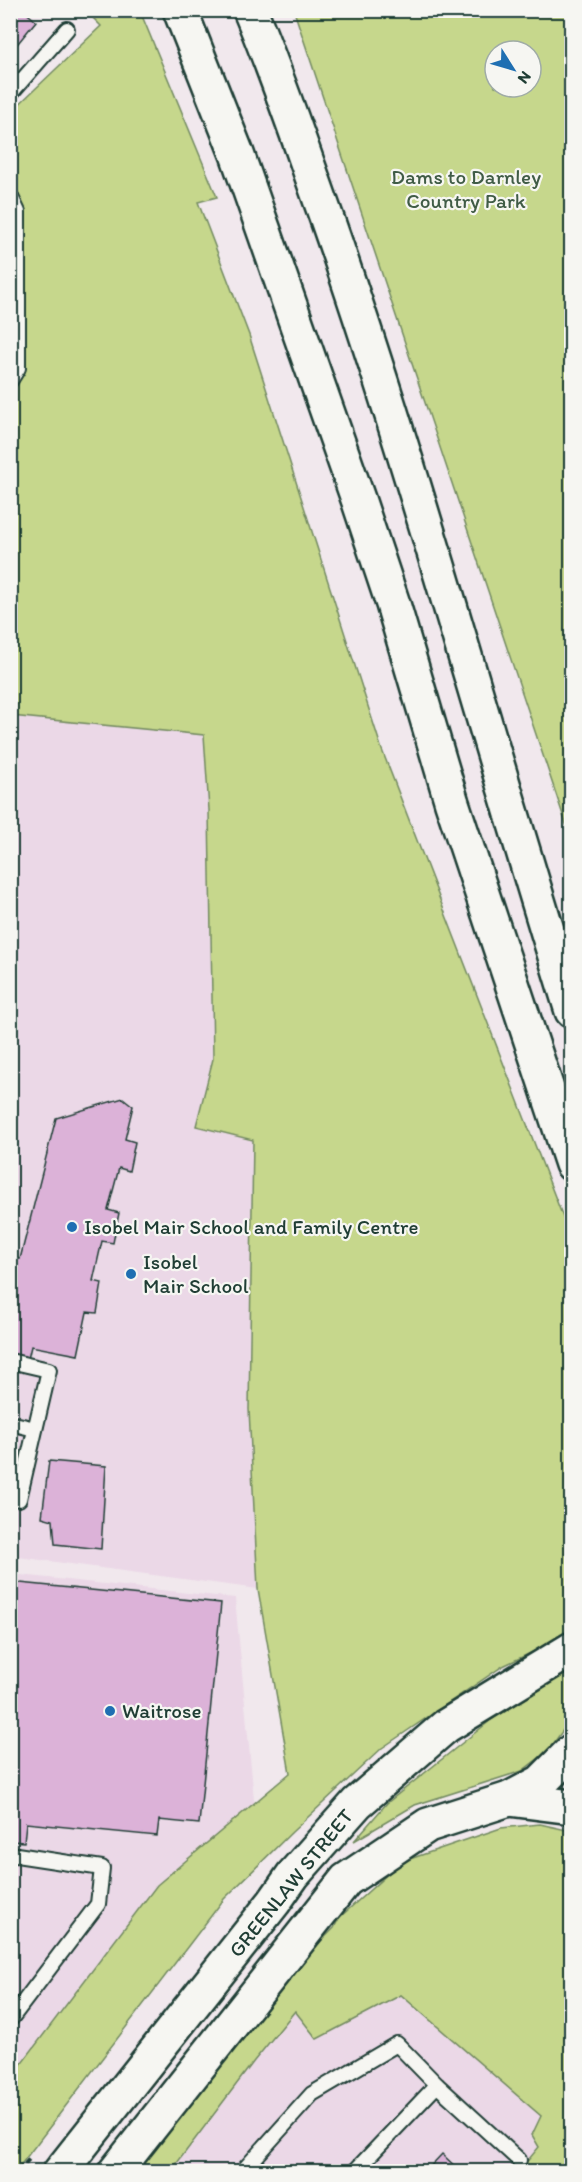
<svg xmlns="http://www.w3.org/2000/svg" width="582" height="2182" font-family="Itim,sans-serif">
<rect width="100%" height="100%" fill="#f1e8ed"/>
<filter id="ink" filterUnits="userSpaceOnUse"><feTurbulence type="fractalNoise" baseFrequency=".0167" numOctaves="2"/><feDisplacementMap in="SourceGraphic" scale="12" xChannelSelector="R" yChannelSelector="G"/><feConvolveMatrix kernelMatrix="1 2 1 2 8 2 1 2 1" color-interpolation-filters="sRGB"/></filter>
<g filter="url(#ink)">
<g fill="#ebd8e7">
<polygon points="11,716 204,734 209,810 213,1059 196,1126 253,1140 249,1409 258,1589 11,1556"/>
<polygon points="11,1574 235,1598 255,1810 11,2108"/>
<polygon points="401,1995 541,2116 539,2147 519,2171 171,2172 254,2061 295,2011 317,2038"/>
</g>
<g fill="#c6d78c" stroke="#728a60" stroke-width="1.5" fill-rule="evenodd">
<polygon points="86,11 140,11 217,197 198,202 249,335 382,750 571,1238 571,1634 503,1666 382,1748 292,1832 224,1899 16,2171 11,2171 10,2079 157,1885 290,1773 258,1589 249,1409 253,1140 196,1126 213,1059 209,810 204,735 11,716 11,112 101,26"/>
<path d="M294,11H571V839ZM495,51H531V87H495Z"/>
<polygon points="571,1670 571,1719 548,1751 522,1771 415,1805 354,1841 387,1803 491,1720"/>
<polygon points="540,1824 571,1831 571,2171 519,2171 539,2147 532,2135 541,2116 401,1995 317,2039 295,2011 254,2061 171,2171 136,2172 301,1961 334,1928 339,1918 401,1862 501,1828"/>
</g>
<g fill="#dcb2d8" stroke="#1f3d34" stroke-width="1.5">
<polygon points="10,10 23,10 36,21 10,53"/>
<polygon points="123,1098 133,1106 125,1139 135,1142 129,1171 119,1168 108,1210 119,1213 113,1243 102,1241 93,1281 102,1283 97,1313 87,1312 78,1355 31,1346 28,1359 10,1355 10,1257 20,1259 56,1118"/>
<polygon points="49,1461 106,1466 101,1549 55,1544 53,1520 42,1517"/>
<polygon points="10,1582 221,1603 199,1824 159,1820 157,1836 26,1823 24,1842 10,1841"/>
<polygon points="442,2154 461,2172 425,2172"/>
</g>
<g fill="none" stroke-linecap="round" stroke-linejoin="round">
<g stroke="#1f3d34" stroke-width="18">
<g id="service">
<polyline points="10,94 67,29"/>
<polyline points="10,195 18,212 18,368 10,381"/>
<polyline points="10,1361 49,1370 19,1499 10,1497"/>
<polyline points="10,1423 35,1429"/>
<polyline points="10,1854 102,1868 98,1904 10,2020"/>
<polyline points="242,2172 312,2094 397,2044 437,2085 519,2160"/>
<polyline points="354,2172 437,2085"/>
</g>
</g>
<g stroke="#1f3d34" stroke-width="38">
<g id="secondary">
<polyline points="60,2172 274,1902 293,1875 357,1803 446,1726 572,1649"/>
<polyline points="115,2172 346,1880 428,1825 509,1799 541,1782 572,1751"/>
</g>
</g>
<g stroke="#1f3d34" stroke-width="38">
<g id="motorway">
<polyline points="180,10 237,154 358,499 393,604 452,803 572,1164"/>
<path d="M250,10C279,79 302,149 327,219C418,480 489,747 572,1011"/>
<polyline points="509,1799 572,1807"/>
</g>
</g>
<polyline stroke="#1f3d34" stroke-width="4" stroke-dasharray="6 4.5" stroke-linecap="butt" points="18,2172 30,2158"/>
<use href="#service" stroke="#f6f6f2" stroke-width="14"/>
<use href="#secondary" stroke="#f6f6f2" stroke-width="33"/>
<use href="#motorway" stroke="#f6f6f2" stroke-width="33"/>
</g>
</g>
<g fill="#1f6fb2" stroke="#f6f6f2" stroke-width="2">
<circle cx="72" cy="1227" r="6"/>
<circle cx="131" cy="1274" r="6"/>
<circle cx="110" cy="1711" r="6"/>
</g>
<g text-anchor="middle" stroke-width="4.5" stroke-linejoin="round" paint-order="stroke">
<g font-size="21" fill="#405c46" stroke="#f6f6f2">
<text x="466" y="184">Dams to Darnley<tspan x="466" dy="24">Country Park</tspan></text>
</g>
<g font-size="21" fill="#1f3d34" stroke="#f6f6f2" text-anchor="start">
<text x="84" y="1234">Isobel Mair School and Family Centre</text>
<text x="143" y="1269">Isobel<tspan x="143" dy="24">Mair School</tspan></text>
<text x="122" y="1718">Waitrose</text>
</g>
<g font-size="21" fill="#1f3d34" stroke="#f6f6f2">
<text transform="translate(291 1883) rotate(-51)" y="7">GREENLAW STREET</text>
</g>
</g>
<rect width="582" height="2182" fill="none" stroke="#f6f6f2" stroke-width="36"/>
<rect x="18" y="18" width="546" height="2146" fill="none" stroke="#1f3d34" stroke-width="2" filter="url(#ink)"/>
<g transform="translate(513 69) rotate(127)"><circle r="28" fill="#f6f6f2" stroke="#a0aca6" stroke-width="1.5"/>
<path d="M0-4.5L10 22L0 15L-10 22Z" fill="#1f6fb2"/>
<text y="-9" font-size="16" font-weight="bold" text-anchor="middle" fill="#1f3d34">N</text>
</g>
</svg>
